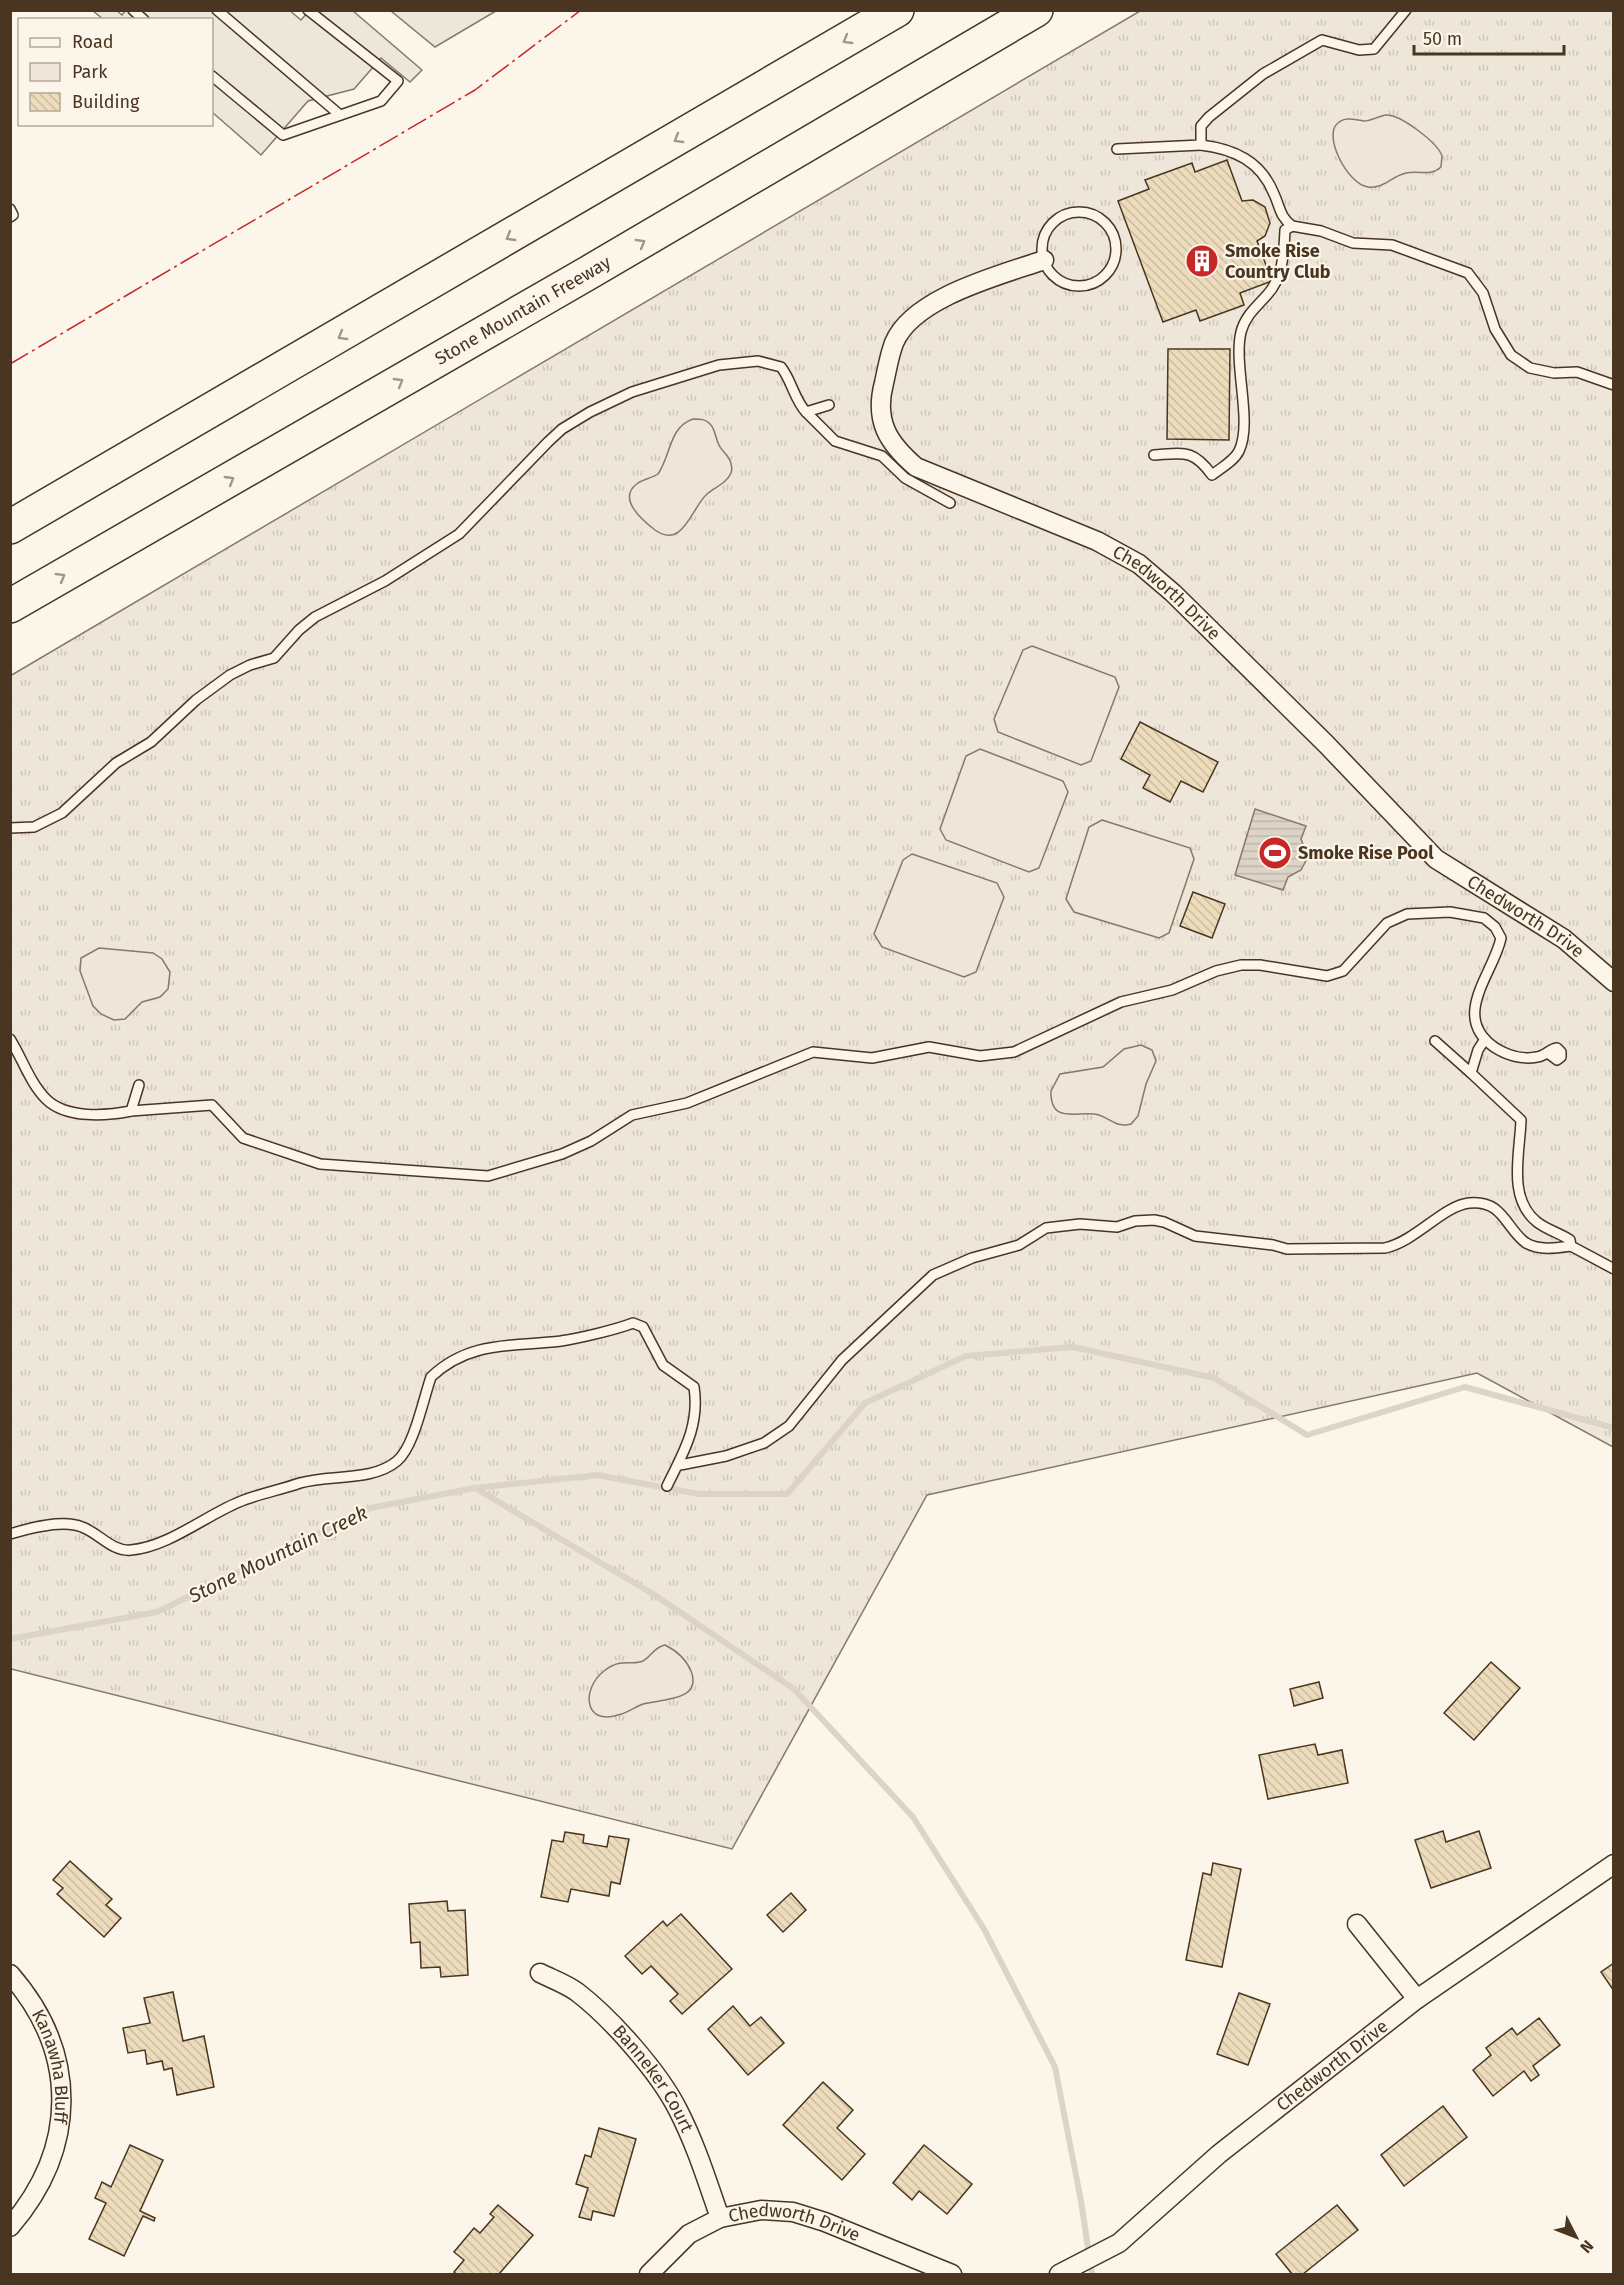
<svg xmlns="http://www.w3.org/2000/svg" width="1624" height="2285" font-family="'Fira Sans',sans-serif">
<defs>
<pattern id="grass-tufts" width="24" height="20" patternUnits="userSpaceOnUse" patternTransform="scale(1.5)"><rect width="24" height="20" fill="#ede6d9"/><path d="M3 7l-1-3M5 7V3M7 7l1-3M15 17l-1-3M17 17v-4M19 17l1-3" fill="none" stroke="#cdc6ba"/></pattern>
<pattern id="water-rules" width="6" height="5" patternUnits="userSpaceOnUse" patternTransform="scale(1.5)"><rect width="6" height="5" fill="#dcd4c6"/><path d="M0 2.5h6" fill="none" stroke="#beb7aa"/></pattern>
<pattern id="building-back-hatch" width="6" height="6" patternUnits="userSpaceOnUse" patternTransform="scale(1.5)"><rect width="6" height="6" fill="#ecdcbc"/><path d="M-1 5l2 2M0 0l6 6M5-1l2 2" fill="none" stroke="#ccbda1"/></pattern>
</defs>
<rect width="100%" height="100%" fill="#fbf6e9"/>
<polygon fill="url(#grass-tufts)" stroke="#887966" stroke-width="1.5" points="1140,11 1613,11 1613,1447 1477,1373 927,1495 732,1849 11,1669 10,676"/>
<g fill="#ede6d9" stroke="#887966" stroke-width="1.5">
<path d="M1386,115C1400,114 1438,143 1442,156L1441,167C1430,177 1420,170 1406,173C1392,176 1384,189 1368,187C1348,185 1322,135 1338,123C1346,116 1355,120 1364,121C1371,121 1379,116 1386,115Z"/>
<path d="M693,419C700,419 706,419 710,424C716,430 715,438 719,445C722,452 730,456 731,464C732,467 732,470 731,473C726,484 715,487 707,494C692,507 683,550 655,530C642,520 616,498 638,483C644,479 652,478 658,474C671,455 669,427 693,419Z"/>
<polygon points="1032,646 1115,677 1119,687 1091,761 1081,765 998,732 994,719 1023,650"/>
<polygon points="980,749 1063,781 1068,792 1039,868 1029,872 946,840 940,829 966,756"/>
<polygon points="1102,820 1190,848 1194,859 1169,933 1159,938 1074,912 1066,899 1089,827"/>
<polygon points="912,854 997,883 1004,897 976,972 964,977 882,947 874,934 903,860"/>
<polygon points="99,948 153,953 162,959 170,972 168,989 160,997 142,1002 125,1019 114,1020 101,1014 93,1006 80,971 81,958"/>
<path d="M1141,1045L1152,1050L1156,1061L1146,1084L1138,1116L1131,1124C1117,1128 1111,1119 1099,1115C1081,1109 1050,1127 1051,1091L1060,1074L1103,1067L1124,1049Z"/>
<path d="M665,1645C677,1651 686,1659 691,1671C703,1702 659,1699 643,1704C635,1707 627,1713 618,1715C584,1726 581,1689 604,1671C621,1657 632,1666 643,1661C652,1656 654,1647 665,1645Z"/>
</g>
<g fill="#ede7d9" stroke="#887966" stroke-width="1.5">
<polygon points="126,10 289,10 301,20 309,11 353,11 422,70 410,82 381,58 354,89 308,101 261,155 212,112 212,20 103,19 93,11 117,11 122,15"/>
<polygon points="391,11 496,11 435,47"/>
</g>
<polygon fill="url(#water-rules)" stroke="#887966" stroke-width="1.5" points="1255,809 1306,826 1301,839 1308,857 1301,870 1288,877 1283,890 1235,875"/>
<g fill="none" stroke-linecap="round" stroke-linejoin="round">
<g stroke="#dcd4c6" stroke-width="6">
<polyline points="475,1488 653,1594 794,1689 913,1817 984,1929 1055,2067 1081,2201 1092,2274"/>
<polyline points="10,1639 157,1612 370,1508 475,1488 597,1475 699,1494 787,1494 865,1403 966,1356 1073,1347 1214,1378 1307,1435 1465,1387 1614,1428"/>
</g>
</g>
<g fill="url(#building-back-hatch)" stroke="#4a3520" stroke-width="1.5">
<polygon points="1227,160 1242,201 1253,200 1265,207 1270,223 1265,236 1257,241 1272,281 1240,293 1244,305 1200,321 1196,310 1163,322 1118,201 1149,189 1145,180 1192,163 1195,172"/>
<polygon points="1168,349 1230,349 1229,440 1167,439"/>
<polygon points="1140,722 1218,762 1203,792 1181,781 1170,802 1143,788 1150,775 1121,759"/>
<polygon points="1193,892 1225,904 1212,938 1180,926"/>
<polygon points="1491,1662 1520,1688 1474,1740 1444,1713"/>
<polygon points="1319,1682 1323,1698 1294,1706 1290,1689"/>
<polygon points="1315,1744 1318,1755 1342,1750 1348,1783 1268,1799 1259,1755"/>
<polygon points="1443,1831 1446,1842 1479,1831 1491,1868 1431,1888 1415,1840"/>
<polygon points="565,1832 584,1835 583,1843 607,1847 609,1836 629,1839 620,1884 611,1882 609,1896 571,1889 568,1902 541,1897 552,1840 563,1842"/>
<polygon points="70,1861 112,1899 106,1905 121,1918 104,1937 57,1894 63,1888 53,1880"/>
<polygon points="1213,1863 1241,1869 1222,1967 1186,1960 1203,1873 1211,1875"/>
<polygon points="791,1893 806,1910 783,1932 767,1915"/>
<polygon points="447,1901 448,1911 465,1910 468,1975 441,1977 440,1967 421,1968 420,1942 411,1943 409,1904"/>
<polygon points="681,1914 732,1969 682,2014 670,2001 678,1994 651,1966 642,1974 625,1956 663,1921 667,1926"/>
<polygon points="1614,1963 1614,1991 1601,1972"/>
<polygon points="173,1992 183,2041 204,2036 214,2087 177,2095 172,2068 164,2070 162,2061 147,2064 145,2050 128,2053 123,2028 150,2023 144,1998"/>
<polygon points="1239,1993 1270,2004 1248,2065 1217,2054"/>
<polygon points="733,2006 750,2026 761,2017 784,2043 748,2075 708,2029"/>
<polygon points="1539,2018 1560,2045 1533,2066 1539,2075 1531,2081 1524,2071 1493,2096 1473,2070 1491,2055 1486,2048 1512,2028 1517,2035"/>
<polygon points="823,2082 853,2110 837,2128 865,2154 842,2180 783,2125"/>
<polygon points="1443,2106 1467,2137 1404,2186 1381,2155"/>
<polygon points="599,2128 636,2139 614,2216 593,2211 591,2220 579,2217 588,2188 576,2184 585,2155 591,2157"/>
<polygon points="130,2145 163,2160 140,2211 155,2218 154,2221 143,2216 124,2256 89,2239 106,2203 95,2198 102,2182 111,2187"/>
<polygon points="924,2145 972,2184 947,2214 919,2191 912,2200 893,2183"/>
<polygon points="498,2205 533,2235 499,2274 456,2274 454,2272 464,2260 454,2252 474,2228 480,2233 494,2217 490,2214"/>
<polygon points="1337,2205 1358,2230 1303,2274 1292,2274 1276,2254"/>
</g>
<g fill="none" stroke-linecap="round" stroke-linejoin="round">
<g stroke="#4a3520" stroke-width="12">
<g id="lane">
<polyline points="133,10 144,20"/>
<polyline points="217,10 340,115"/>
<polyline points="212,76 283,135 381,101 398,81 308,10"/>
<polyline points="1117,149 1201,145 1201,126 1209,117 1263,74 1322,40 1359,50 1374,49 1406,10"/>
<polyline points="10,209 13,215 10,217"/>
<circle cx="1079" cy="249" r="37"/>
<polyline points="1292,226 1321,231 1353,243 1392,245 1468,273 1483,293 1495,329 1511,355 1530,368 1554,373 1577,372 1614,385"/>
<polyline points="806,412 835,441 882,456 905,478 950,503"/>
<path d="M1154,455C1184,453 1193,449 1212,475C1221,468 1234,461 1239,451C1253,422 1233,365 1241,332C1245,316 1257,306 1267,295C1283,278 1284,252 1285,230L1292,226C1280,217 1280,207 1274,194C1261,161 1234,149 1201,145"/>
<path d="M10,828L34,827L62,813L116,763L151,742L196,700L230,675L250,665L274,658L299,630L315,617L385,581L459,534L548,442L562,429L590,412L632,392L719,365L758,361L781,367C792,381 794,399 806,412L829,405"/>
<path d="M10,1039C22,1058 30,1083 46,1099C66,1119 106,1116 131,1111L139,1085"/>
<polyline points="1435,1041 1471,1073 1478,1050 1485,1039"/>
<path d="M1471,1073L1521,1120C1520,1153 1507,1198 1537,1222C1547,1230 1560,1233 1570,1240L1571,1246L1614,1269"/>
<path d="M131,1111L212,1105L243,1138L320,1164L488,1176L562,1154L591,1141L632,1115L687,1103L813,1052L872,1058L929,1047L980,1056L1014,1052L1121,1002L1172,990L1216,971L1241,965H1260L1327,976L1343,971L1387,923L1407,914L1450,912L1484,918L1495,927L1501,938C1494,973 1450,1016 1494,1047C1506,1055 1522,1060 1537,1057C1546,1056 1549,1049 1557,1048L1561,1052V1057L1557,1060L1549,1054L1556,1051L1558,1054L1555,1056"/>
<path d="M680,1465L726,1456L764,1443L789,1426L842,1360L933,1275L972,1258L1019,1245L1046,1228L1080,1224L1117,1227L1135,1221L1154,1220L1164,1222L1195,1236L1273,1245L1287,1249L1385,1248C1416,1241 1443,1206 1469,1203C1503,1199 1506,1229 1526,1243C1540,1251 1557,1248 1571,1246"/>
<path d="M10,1534C30,1528 63,1519 82,1527C99,1533 112,1552 131,1550C168,1547 205,1516 239,1502C258,1494 280,1490 300,1483C330,1474 372,1482 397,1461C414,1447 423,1400 431,1377C470,1340 513,1347 561,1341C580,1338 615,1330 633,1323L643,1327L663,1365L694,1387C700,1426 683,1453 667,1486"/>
</g>
</g>
<g stroke="#4a3520" stroke-width="21">
<g id="street">
<path id="s1" d="M1044,260C1001,275 913,297 894,343C889,356 887,370 884,383C874,421 888,443 916,467L1097,541L1139,564L1173,593L1326,744L1436,859L1564,939L1614,982"/>
<polyline points="1357,1924 1417,1999"/>
<path id="s2" d="M540,1973C552,1979 566,1984 577,1992C611,2018 659,2072 678,2110C696,2145 707,2181 720,2218"/>
<path id="s3" d="M10,1974C79,2053 78,2148 10,2227"/>
<path id="s4" d="M649,2274L689,2234L720,2218L761,2210L793,2212L825,2222L952,2274"/>
<path id="s5" d="M1059,2274L1119,2243L1219,2154L1417,1999L1614,1864"/>
</g>
</g>
<g stroke="#4a3520" stroke-width="36">
<g id="highway">
<polyline points="10,527 897,10"/>
<path id="s6" d="M10,606L588,273L1036,10"/>
</g>
</g>
<use href="#lane" stroke="#fbf6e9" stroke-width="9"/>
<use href="#street" stroke="#fbf6e9" stroke-width="18"/>
<use href="#highway" stroke="#fbf6e9" stroke-width="33"/>
<polyline stroke="#c62828" stroke-width="1.5" stroke-dasharray="21 4.5 3 4.5" stroke-linecap="butt" points="10,364 475,90 581,10"/>
</g>
<defs><path id="oneway-chevron" d="M-2-3.5L2.5 0L-2 3.5" fill="none" stroke-width="1.6" stroke-linecap="round" stroke-linejoin="round" transform="scale(1.5)"/></defs>
<g stroke="#a29684">
<use href="#oneway-chevron" transform="translate(847 40) rotate(150)"/>
<use href="#oneway-chevron" transform="translate(678 139) rotate(150)"/>
<use href="#oneway-chevron" transform="translate(510 237) rotate(150)"/>
<use href="#oneway-chevron" transform="translate(641 243) rotate(-30)"/>
<use href="#oneway-chevron" transform="translate(342 336) rotate(150)"/>
<use href="#oneway-chevron" transform="translate(399 382) rotate(-30)"/>
<use href="#oneway-chevron" transform="translate(230 480) rotate(-30)"/>
<use href="#oneway-chevron" transform="translate(61 577) rotate(-30)"/>
</g>
<defs>
<g id="building-disc" transform="scale(1.725)"><circle r="9.5" fill="#c62828" stroke="#fbf6e9"/><path d="M-4-6H4V6H1V3H-1V6H-4ZM-2.5-4.3h1.7v1.8h-1.7ZM.8-4.3h1.7v1.8H.8ZM-2.5-1h1.7V.8h-1.7ZM.8-1h1.7V.8H.8Z" fill="#fff"/></g>
<g id="stadium-disc" transform="scale(1.725)"><circle r="9.5" fill="#c62828" stroke="#fbf6e9"/><path d="M0-5a6.5 5 0 1 0 0 10a6.5 5 0 1 0 0-10ZM-3.5-1.8h7v3.6h-7Z" fill="#fff"/></g>
</defs>
<g fill-rule="evenodd">
<use href="#building-disc" x="1202" y="261"/>
<use href="#stadium-disc" x="1275" y="853"/>
</g>
<g text-anchor="middle" stroke-width="4.5" stroke-linejoin="round" paint-order="stroke">
<g font-size="18" font-weight="bold" fill="#4a3520" stroke="#fbf6e9" text-anchor="start">
<text x="1225" y="257">Smoke Rise<tspan x="1225" dy="21">Country Club</tspan></text>
<text x="1298" y="859">Smoke Rise Pool</text>
</g>
<g font-size="18" fill="#4a3520" stroke="#fbf6e9">
<text dy="6" stroke="none"><textPath href="#s6" startOffset="592">Stone Mountain Freeway</textPath></text>
<text dy="6" stroke="none"><textPath href="#s1" startOffset="596">Chedworth Drive</textPath></text>
<text dy="6" stroke="none"><textPath href="#s1" startOffset="1082">Chedworth Drive</textPath></text>
<text dy="6" stroke="none"><textPath href="#s5" startOffset="345">Chedworth Drive</textPath></text>
<text dy="6" stroke="none"><textPath href="#s3" startOffset="104">Kanawha Bluff</textPath></text>
<text dy="6" stroke="none"><textPath href="#s2" startOffset="158">Banneker Court</textPath></text>
<text dy="6" stroke="none"><textPath href="#s4" startOffset="168">Chedworth Drive</textPath></text>
</g>
<g font-size="20" font-style="italic" fill="#4a3520" stroke="#fbf6e9">
<text transform="translate(278 1554) rotate(-26)" y="7">Stone Mountain Creek</text>
</g>
</g>
<rect width="1624" height="2285" fill="none" stroke="#4a3520" stroke-width="24"/>
<rect x="18" y="18" width="195" height="108" fill="#fbf6e9" stroke="#b4a999" stroke-width="1.5"/>
<rect x="30" y="38" width="30" height="9" fill="#fbf6e9" stroke="#b4a999" stroke-width="1.5"/>
<text x="72" y="48" font-size="18" fill="#4a3520">Road</text>
<rect x="30" y="63" width="30" height="18" fill="#ede6d9" stroke="#b4a999" stroke-width="1.5"/>
<text x="72" y="78" font-size="18" fill="#4a3520">Park</text>
<rect x="30" y="93" width="30" height="18" fill="url(#building-back-hatch)" stroke="#b4a999" stroke-width="1.5"/>
<text x="72" y="108" font-size="18" fill="#4a3520">Building</text>
<g transform="translate(1576 2237) rotate(132)" stroke="#fbf6e9" stroke-width="4.5" paint-order="stroke">
<path d="M0-4.5L10 22L0 15L-10 22Z" fill="#4a3520"/>
<text y="-9" font-size="16" font-weight="bold" text-anchor="middle" fill="#4a3520">N</text>
</g>
<path d="M1414 45v9h150v-9" fill="none" stroke="#4a3520" stroke-width="3"/>
<text x="1423" y="45" font-size="18" fill="#4a3520" stroke="#fbf6e9" stroke-width="4.5" paint-order="stroke">50 m</text>
</svg>
